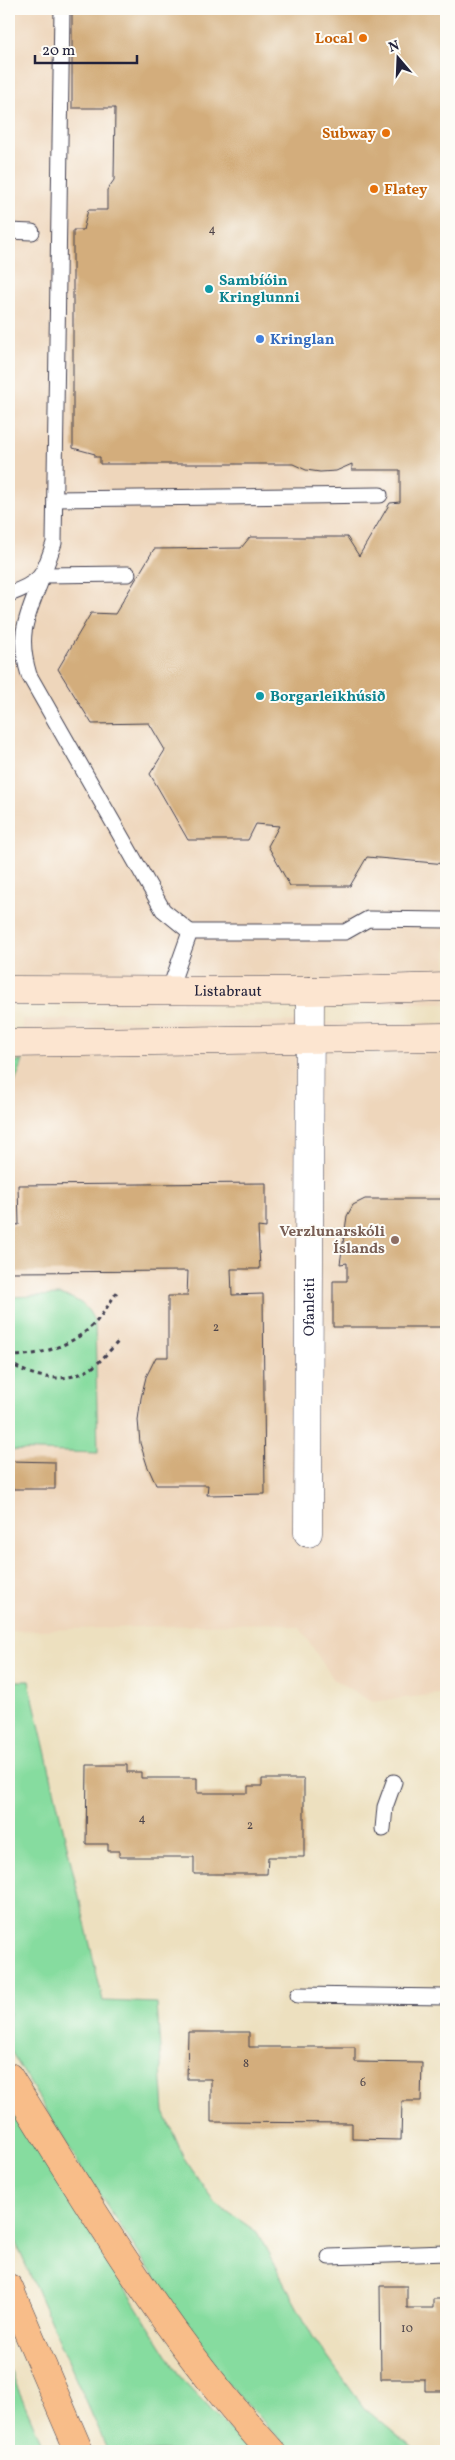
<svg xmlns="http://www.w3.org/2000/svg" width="455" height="2460" font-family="Vollkorn,serif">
<rect width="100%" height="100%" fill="#fdfcf7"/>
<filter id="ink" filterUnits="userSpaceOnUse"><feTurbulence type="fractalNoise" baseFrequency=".02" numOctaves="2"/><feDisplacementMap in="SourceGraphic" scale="10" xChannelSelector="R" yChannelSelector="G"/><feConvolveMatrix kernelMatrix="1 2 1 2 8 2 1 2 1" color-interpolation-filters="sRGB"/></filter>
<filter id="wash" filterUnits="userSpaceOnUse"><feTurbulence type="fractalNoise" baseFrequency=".0096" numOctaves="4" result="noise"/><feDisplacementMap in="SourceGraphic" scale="20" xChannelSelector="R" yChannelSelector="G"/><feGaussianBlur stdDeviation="1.12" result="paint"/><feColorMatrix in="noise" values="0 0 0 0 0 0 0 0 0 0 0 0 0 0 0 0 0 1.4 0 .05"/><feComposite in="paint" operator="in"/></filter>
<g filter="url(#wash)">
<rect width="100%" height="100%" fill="#ede0bf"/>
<g fill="#eed6bb">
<polygon points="9,9 446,9 446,1004 9,1005"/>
<polygon points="22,1019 446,1023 446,1693 372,1702 333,1679 300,1628 274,1623 9,1631 9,1089 13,1088 23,1061"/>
</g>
<g fill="#86dc9f" stroke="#547f6d">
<polygon points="23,1061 13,1088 9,1089 9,1062"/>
<path d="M61,1295C79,1299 88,1306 95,1323L98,1453L9,1450V1297Z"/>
<polygon points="9,1681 29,1681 103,2001 157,2003 164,2112 184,2158 215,2203 257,2232 313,2337 364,2408 416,2451 291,2451 223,2379 78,2163 9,2048"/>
<polygon points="9,2103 181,2378 250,2451 108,2451 9,2227"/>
<polygon points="9,2368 45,2451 10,2451"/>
</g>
<g id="blocks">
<g fill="#d3ad7b">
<polygon points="72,9 446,9 446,864 367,857 350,886 290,886 268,846 279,826 256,824 248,840 188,840 150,774 165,750 149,723 92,724 58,669 91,613 115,614 154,549 241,548 250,537 347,537 359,556 390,503 400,502 400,470 352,470 352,464 336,471 320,472 306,470 293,464 100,464 100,457 95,457 95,454 73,448 73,230 83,230 88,210 107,210 107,190 114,180 115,108 72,108"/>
<polygon points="266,1183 266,1228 258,1227 260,1269 231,1269 232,1295 263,1294 265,1494 207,1495 208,1485 156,1485 147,1465 140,1443 138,1420 141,1398 146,1377 156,1357 168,1357 168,1296 187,1296 188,1271 10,1272 10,1224 19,1225 18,1185"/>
<polygon points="365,1199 446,1199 444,1327 333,1327 333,1281 347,1281 347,1263 340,1264 347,1216 353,1205"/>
<polygon points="9,1461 55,1462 55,1489 9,1489"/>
<polygon points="87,1765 127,1765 127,1772 141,1772 141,1778 197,1778 197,1793 248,1793 248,1786 262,1786 262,1779 304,1779 304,1857 268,1857 267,1874 194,1874 194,1857 119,1857 119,1851 108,1851 108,1844 86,1844"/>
<polygon points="188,2032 249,2032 249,2047 355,2047 355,2062 422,2063 421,2101 402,2101 401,2140 352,2139 352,2123 211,2122 211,2079 187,2079"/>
<polygon points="380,2286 407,2286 407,2308 433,2308 433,2299 446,2299 446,2391 425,2391 425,2379 381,2379"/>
</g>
</g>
</g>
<g filter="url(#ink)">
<use href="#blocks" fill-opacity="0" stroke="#403e4f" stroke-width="1"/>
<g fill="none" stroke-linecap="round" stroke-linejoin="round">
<g stroke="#403e4f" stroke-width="17">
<g id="lane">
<polyline points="9,231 32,232"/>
<polyline points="55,499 380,495"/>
<path d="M128,574L43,575C28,615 16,632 29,675L163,910L190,932"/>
<path d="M9,594C43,582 43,575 54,543L62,9"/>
<polyline points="169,991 190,932 345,932 368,919 446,920"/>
<polyline points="383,1829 385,1807 394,1782"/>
<polyline points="298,1995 446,1997"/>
<polyline points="329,2257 446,2253"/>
</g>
</g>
<g stroke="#403e4f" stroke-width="29">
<g id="street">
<path id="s1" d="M308,1533L310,991"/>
</g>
</g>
<g stroke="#403e4f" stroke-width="29">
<g id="secondary">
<path id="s2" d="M9,990L310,991L446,987"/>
<polyline points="9,1043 446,1037"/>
</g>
</g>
<g stroke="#403e4f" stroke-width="29">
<g id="primary">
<path d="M9,2077C90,2206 167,2339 271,2451"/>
<polyline points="9,2288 79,2451"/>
</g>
</g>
<g stroke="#403e4f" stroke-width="3" stroke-dasharray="4 4" stroke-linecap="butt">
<path d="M9,1356C39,1356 72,1346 94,1324C103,1315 110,1302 117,1292"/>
<path d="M9,1362C32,1379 68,1385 93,1367C102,1360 110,1350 118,1342"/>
</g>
<use href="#lane" stroke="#fff" stroke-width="15"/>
<use href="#street" stroke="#fff" stroke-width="28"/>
<use href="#secondary" stroke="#fce5d0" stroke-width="28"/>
<use href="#primary" stroke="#f8bd89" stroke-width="28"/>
</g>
</g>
<g fill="#e8710a" stroke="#fdfcf7" stroke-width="2">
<circle cx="363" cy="38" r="5"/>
<circle cx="386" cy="133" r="5"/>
<circle cx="374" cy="189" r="5"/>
</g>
<g fill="#0f9aa8" stroke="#fdfcf7" stroke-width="2">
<circle cx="209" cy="289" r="5"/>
<circle cx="260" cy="696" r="5"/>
</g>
<circle fill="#3f7fe0" stroke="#fdfcf7" stroke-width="2" cx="260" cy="339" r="5"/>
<circle fill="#8d6e63" stroke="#fdfcf7" stroke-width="2" cx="395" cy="1240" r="5"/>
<g text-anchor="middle" stroke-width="4" stroke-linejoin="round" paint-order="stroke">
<g font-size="12" fill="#4e454b">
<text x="212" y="233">4</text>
<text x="216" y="1331">2</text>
<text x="142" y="1822">4</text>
<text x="250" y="1829">2</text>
<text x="246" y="2067">8</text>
<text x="363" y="2086">6</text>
<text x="407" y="2332">10</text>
</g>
<g font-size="15" font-weight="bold" fill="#c56008" stroke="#fdfcf7" text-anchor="end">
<text x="353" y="43">Local</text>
<text x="376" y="138">Subway</text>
<text x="384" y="194" text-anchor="start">Flatey</text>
</g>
<g font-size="15" font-weight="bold" fill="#0d838f" stroke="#fdfcf7" text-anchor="start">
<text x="219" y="285">Sambíóin<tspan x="219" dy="17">Kringlunni</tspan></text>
<text x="270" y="701">Borgarleikhúsið</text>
</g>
<g font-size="15" font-weight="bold" fill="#366cbe" stroke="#fdfcf7" text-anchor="start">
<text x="270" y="344">Kringlan</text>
</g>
<g font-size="15" fill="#22223b" stroke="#fdfcf7">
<text dy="5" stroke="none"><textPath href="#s2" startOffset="219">Listabraut</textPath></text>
<text dy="5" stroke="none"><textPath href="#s1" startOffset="226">Ofanleiti</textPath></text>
</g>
<g font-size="15" font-weight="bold" fill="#785e54" stroke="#fdfcf7" text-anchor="end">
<text x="385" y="1236">Verzlunarskóli<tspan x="385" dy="17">Íslands</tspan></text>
</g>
</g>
<rect width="455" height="2460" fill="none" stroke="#fdfcf7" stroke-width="30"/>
<g transform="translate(398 58) rotate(341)" stroke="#fdfcf7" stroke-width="4" paint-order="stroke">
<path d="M0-4L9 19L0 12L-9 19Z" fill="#22223b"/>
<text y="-8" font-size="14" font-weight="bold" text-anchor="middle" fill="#22223b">N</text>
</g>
<path d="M35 55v8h102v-8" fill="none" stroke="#22223b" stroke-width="2.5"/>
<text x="42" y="55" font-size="15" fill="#22223b" stroke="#fdfcf7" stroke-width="4" paint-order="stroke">20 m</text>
</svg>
